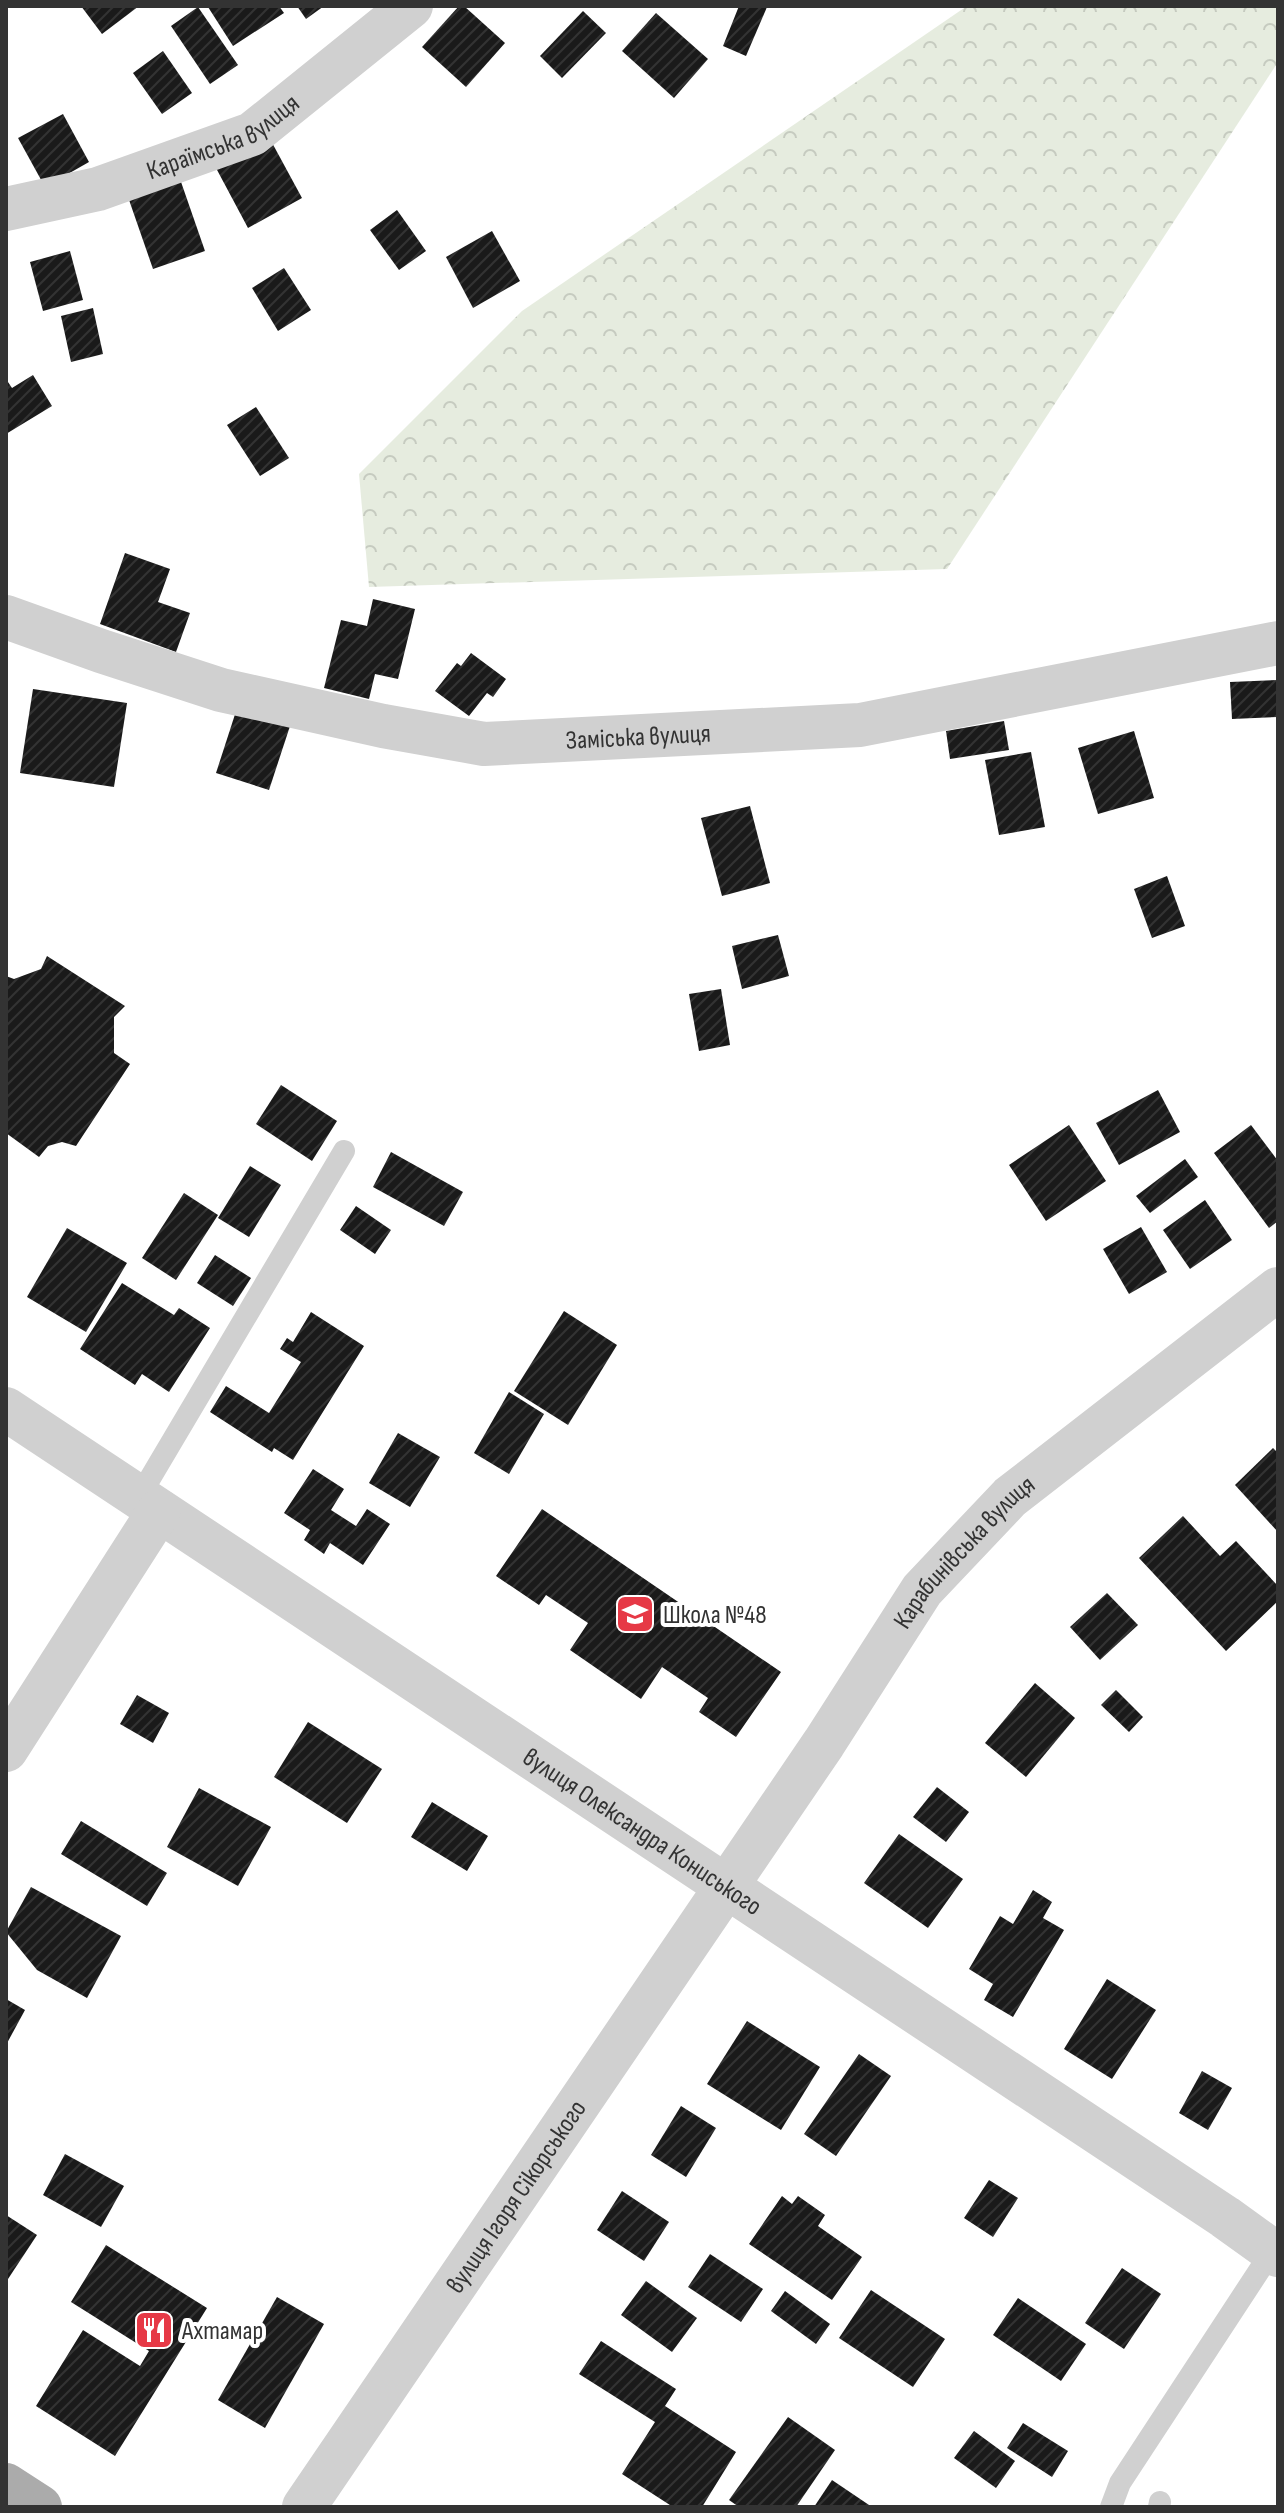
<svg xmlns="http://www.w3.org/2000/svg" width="1284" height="2513" font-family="'Sofia Sans Condensed',sans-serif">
<defs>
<pattern id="forest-crowns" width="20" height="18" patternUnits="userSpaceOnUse" patternTransform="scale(2)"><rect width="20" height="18" fill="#e6ecdf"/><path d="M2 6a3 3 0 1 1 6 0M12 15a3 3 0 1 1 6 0" fill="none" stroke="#c6cbc0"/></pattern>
<pattern id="building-hatch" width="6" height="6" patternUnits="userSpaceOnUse" patternTransform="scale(2)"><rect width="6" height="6" fill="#1a1a1a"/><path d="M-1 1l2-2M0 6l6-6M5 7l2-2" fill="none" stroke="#333"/></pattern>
</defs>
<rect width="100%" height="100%" fill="#fff"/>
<polygon fill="url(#forest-crowns)" points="967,6 1278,6 1278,62 947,569 369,587 359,474 522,311"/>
<g fill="url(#building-hatch)">
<polygon points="81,6 139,6 102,34"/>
<polygon points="209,6 279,6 284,13 233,46 208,7"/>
<polygon points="297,6 324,6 306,19"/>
<polygon points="459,6 464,6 505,43 466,87 422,47"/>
<polygon points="739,6 767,7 746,56 723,46"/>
<polygon points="198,7 238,65 210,84 171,26"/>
<polygon points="583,11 606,33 562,78 540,56"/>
<polygon points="656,13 708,59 674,98 622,51"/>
<polygon points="163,51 192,93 162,114 133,73"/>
<polygon points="63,114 89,162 45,187 18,138"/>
<polygon points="270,139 302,198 248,228 216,168"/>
<polygon points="180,179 205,251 153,269 128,197"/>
<polygon points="397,210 426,251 399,270 370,230"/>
<polygon points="492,231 520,281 473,308 446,257"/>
<polygon points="70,251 83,300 43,311 30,262"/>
<polygon points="284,268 311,310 278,331 252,288"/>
<polygon points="93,308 103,354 71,362 61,316"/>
<polygon points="33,375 52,406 6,434 6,379 12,388"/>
<polygon points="256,407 289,458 260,476 227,425"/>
<polygon points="125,553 170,569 158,602 190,613 176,652 100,624"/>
<polygon points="373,599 415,609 398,679 375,674 369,699 324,688 341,620 367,626"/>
<polygon points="471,653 506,679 493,697 487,693 469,716 435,691 457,663 461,666"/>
<polygon points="1278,680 1278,717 1232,719 1230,682"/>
<polygon points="33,689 127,703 114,787 20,773"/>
<polygon points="239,702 292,720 269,790 216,773"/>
<polygon points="1004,721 1009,750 950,759 946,731"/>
<polygon points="1134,731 1154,798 1098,814 1078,748"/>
<polygon points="1031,752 1045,827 999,835 985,760"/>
<polygon points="750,806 770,883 722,896 701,818"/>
<polygon points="1167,876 1185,926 1152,938 1134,889"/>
<polygon points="778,935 789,976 742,989 732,946"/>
<polygon points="47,956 125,1006 114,1017 114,1053 130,1064 76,1146 62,1142 48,1146 39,1157 6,1133 6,976 14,979 41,969"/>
<polygon points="721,989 730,1045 699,1051 689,994"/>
<polygon points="281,1085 337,1121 312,1161 256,1124"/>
<polygon points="1158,1090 1180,1132 1119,1165 1096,1123"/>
<polygon points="1069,1125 1106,1181 1046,1221 1009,1165"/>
<polygon points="1251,1125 1278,1161 1278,1221 1269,1228 1214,1153"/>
<polygon points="391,1152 463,1192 444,1226 373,1187"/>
<polygon points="1185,1159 1198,1177 1150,1213 1136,1196"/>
<polygon points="250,1166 281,1185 249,1237 218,1218"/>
<polygon points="184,1193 218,1215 176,1280 142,1258"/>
<polygon points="1205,1200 1232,1240 1190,1269 1163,1230"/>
<polygon points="356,1206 391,1230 375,1254 340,1230"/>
<polygon points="1141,1227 1167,1272 1129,1294 1103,1249"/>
<polygon points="67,1228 127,1263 86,1332 27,1297"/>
<polygon points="215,1255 251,1278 233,1306 197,1283"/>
<polygon points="122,1283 174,1315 179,1308 210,1328 169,1392 142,1374 135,1385 80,1349"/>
<polygon points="564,1311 617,1345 568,1425 514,1391"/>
<polygon points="311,1312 364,1346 293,1460 274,1448 272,1452 210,1412 226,1386 269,1413 301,1362 280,1349 287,1338 293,1342"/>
<polygon points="509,1392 544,1414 509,1474 474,1453"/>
<polygon points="398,1433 440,1457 410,1507 369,1483"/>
<polygon points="1273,1448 1278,1453 1278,1532 1235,1485"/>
<polygon points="313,1469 344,1489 331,1510 356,1526 367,1509 390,1524 363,1565 330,1543 324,1554 304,1540 310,1530 284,1513"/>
<polygon points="542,1509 781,1672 736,1737 699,1712 708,1698 662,1667 641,1699 570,1650 588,1623 546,1595 539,1605 496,1576"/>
<polygon points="1183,1516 1220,1556 1236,1541 1278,1586 1278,1601 1226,1651 1139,1558"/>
<polygon points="1107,1593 1138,1625 1100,1660 1070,1627"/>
<polygon points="1035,1683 1075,1718 1026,1777 985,1743"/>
<polygon points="1116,1690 1143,1717 1129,1732 1101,1705"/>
<polygon points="137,1695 169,1713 153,1743 120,1724"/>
<polygon points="308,1722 382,1769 347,1823 274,1777"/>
<polygon points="937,1787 969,1812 946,1842 913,1817"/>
<polygon points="199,1788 271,1827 238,1886 167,1847"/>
<polygon points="432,1802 488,1836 467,1871 411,1837"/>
<polygon points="81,1821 167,1873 147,1906 61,1854"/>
<polygon points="899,1834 963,1879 928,1928 864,1883"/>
<polygon points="31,1887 121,1936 87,1998 37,1970 6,1932"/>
<polygon points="1033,1890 1052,1902 1043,1918 1064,1930 1013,2017 984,2000 993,1984 969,1969 1000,1916 1013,1924"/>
<polygon points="1107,1979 1156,2010 1112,2079 1064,2049"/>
<polygon points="6,1999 25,2010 6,2045"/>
<polygon points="747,2021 820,2067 781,2130 707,2084"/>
<polygon points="859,2054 891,2076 836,2156 804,2134"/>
<polygon points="1202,2071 1232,2088 1208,2130 1179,2113"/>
<polygon points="681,2106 716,2128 686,2177 651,2155"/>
<polygon points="65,2154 124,2186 101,2227 43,2195"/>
<polygon points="989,2180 1018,2198 993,2237 964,2218"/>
<polygon points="622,2191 669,2222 644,2261 597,2230"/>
<polygon points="782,2196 792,2204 798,2196 825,2215 818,2226 862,2257 832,2300 749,2244"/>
<polygon points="6,2215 37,2235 8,2279 6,2278"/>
<polygon points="106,2245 207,2308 115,2456 36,2406 83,2330 140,2366 149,2351 71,2302"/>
<polygon points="710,2254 763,2289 741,2322 688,2287"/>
<polygon points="1122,2268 1161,2294 1124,2349 1085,2323"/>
<polygon points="646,2281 697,2318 672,2352 621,2315"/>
<polygon points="871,2290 945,2339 913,2387 839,2338"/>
<polygon points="785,2291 830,2324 816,2344 771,2311"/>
<polygon points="277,2297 324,2324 265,2428 218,2400"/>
<polygon points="1018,2298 1086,2344 1061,2381 993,2335"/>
<polygon points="601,2341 676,2389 665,2406 736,2452 702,2507 673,2507 622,2474 655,2422 579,2374"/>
<polygon points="788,2417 835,2450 796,2507 739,2507 729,2500"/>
<polygon points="1023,2423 1068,2451 1052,2477 1007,2448"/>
<polygon points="974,2431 1015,2461 996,2488 954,2458"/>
<polygon points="832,2480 872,2507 814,2507"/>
</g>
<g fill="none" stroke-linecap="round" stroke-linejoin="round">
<g stroke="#d0d0d0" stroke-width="22">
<polyline points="139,1497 344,1151"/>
<polyline points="1111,2507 1120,2483 1272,2251"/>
<polyline points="1159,2507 1160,2502"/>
</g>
<g stroke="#d0d0d0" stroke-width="44">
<path id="s1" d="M6,209L98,189L252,134L411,6"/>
<path id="s2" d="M6,617L101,651L221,690L383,726L484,744L860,725L1278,643"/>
<path id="s3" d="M6,1409L1225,2217L1278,2255"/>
<polyline points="6,1750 159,1511"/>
<path id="s4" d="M304,2507L824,1743L922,1590L1010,1497L1278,1289"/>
</g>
<polyline stroke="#ababab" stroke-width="44" points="6,2485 40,2507"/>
</g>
<defs>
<g id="school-square" transform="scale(2)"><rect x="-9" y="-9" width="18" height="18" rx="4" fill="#e63946" stroke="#fff"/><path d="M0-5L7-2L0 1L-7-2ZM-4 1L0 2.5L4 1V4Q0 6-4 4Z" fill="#fff"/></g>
<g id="restaurant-square" transform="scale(2)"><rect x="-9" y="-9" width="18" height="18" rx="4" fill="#e63946" stroke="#fff"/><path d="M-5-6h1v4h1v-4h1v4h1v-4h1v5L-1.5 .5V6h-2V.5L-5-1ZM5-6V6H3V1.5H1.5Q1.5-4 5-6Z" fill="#fff"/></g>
</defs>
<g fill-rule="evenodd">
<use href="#school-square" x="635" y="1614"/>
<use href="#restaurant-square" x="154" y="2330"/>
</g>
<g text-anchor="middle" stroke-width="8" stroke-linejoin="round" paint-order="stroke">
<g font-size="26" fill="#333" stroke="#fff">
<text dy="9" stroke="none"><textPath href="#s1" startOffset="230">Караїмська вулиця</textPath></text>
<text dy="9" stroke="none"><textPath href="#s2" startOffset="650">Заміська вулиця</textPath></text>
<text dy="9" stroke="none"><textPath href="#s4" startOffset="1162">Карабинівська вулиця</textPath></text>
<text dy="9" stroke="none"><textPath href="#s3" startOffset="764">вулиця Олександра Кониського</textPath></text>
<text dy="9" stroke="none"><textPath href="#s4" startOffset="376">вулиця Ігоря Сікорського</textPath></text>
</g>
<g font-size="26" fill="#333" stroke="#fff" text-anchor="start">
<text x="663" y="1623">Школа №48</text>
<text x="182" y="2339">Ахтамар</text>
</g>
</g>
<rect width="1284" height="2513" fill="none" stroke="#333333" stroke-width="16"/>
</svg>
